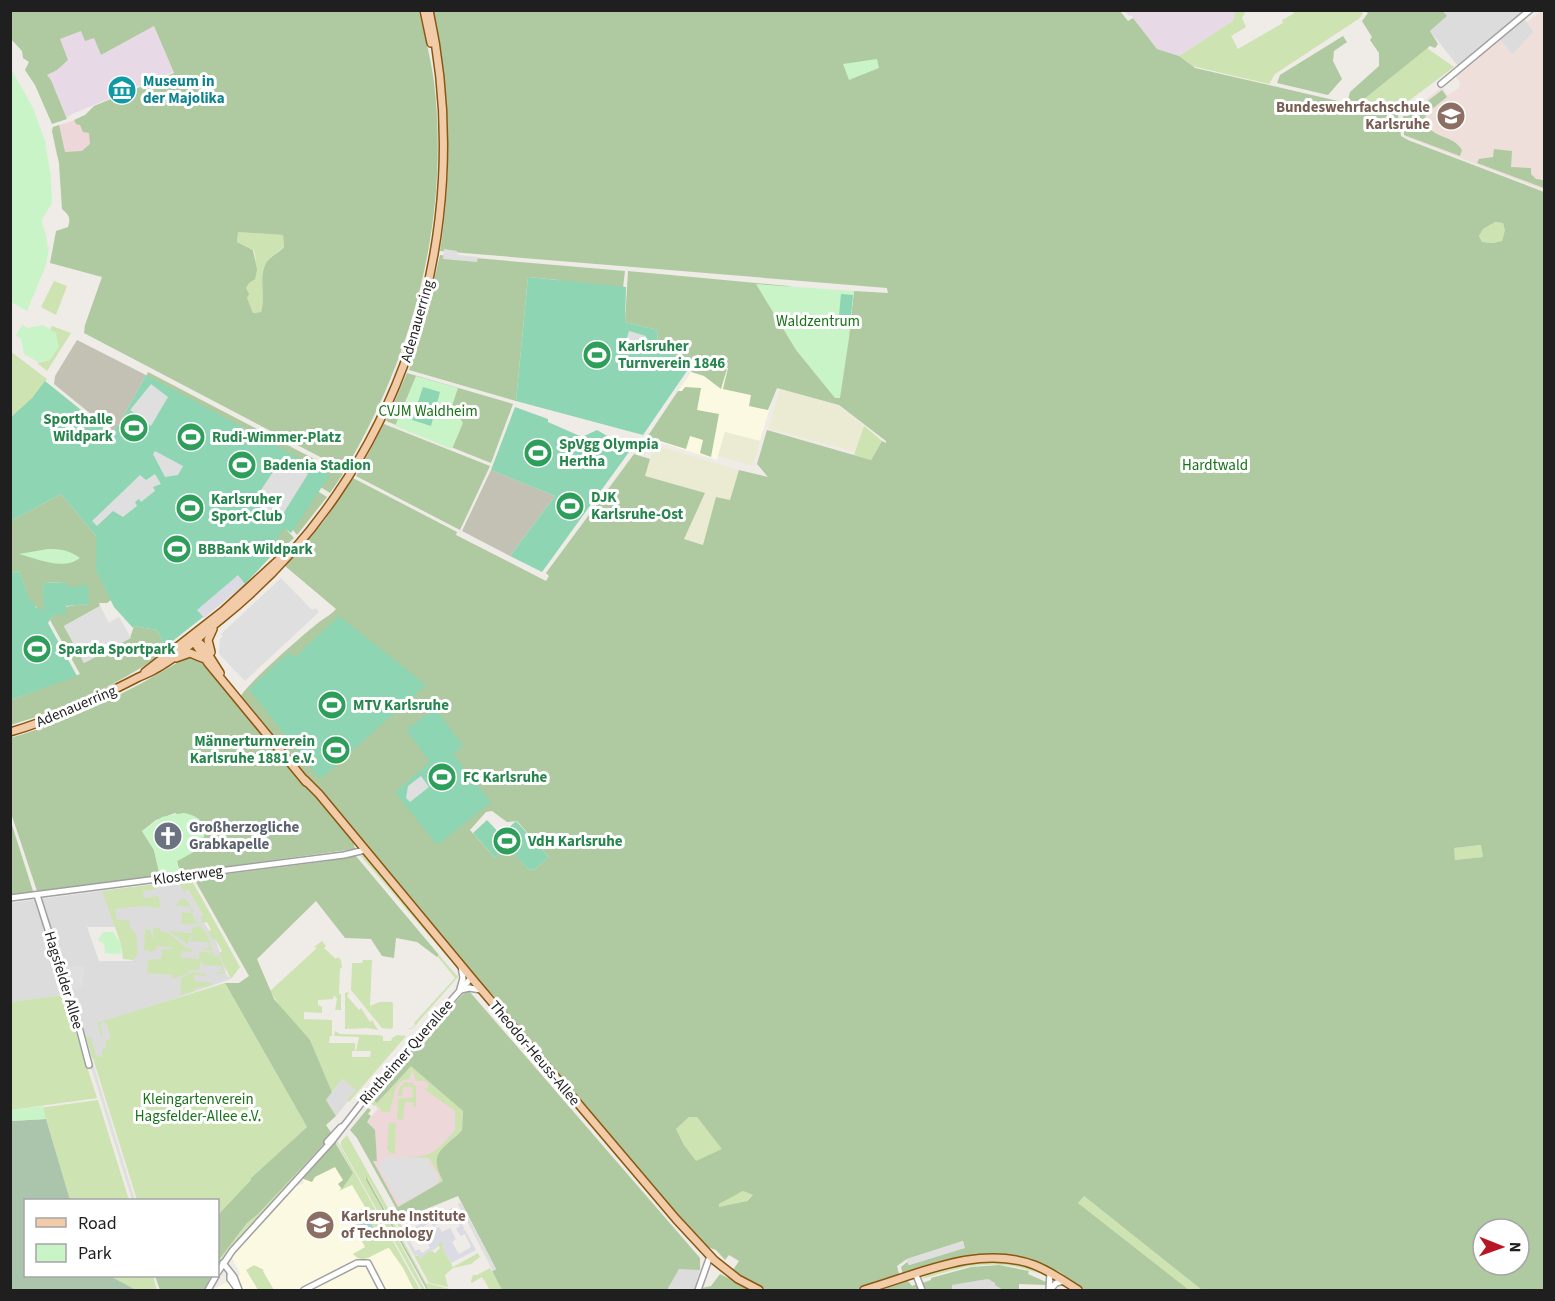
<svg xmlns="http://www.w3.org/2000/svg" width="1555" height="1301" font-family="'Source Sans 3',sans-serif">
<rect width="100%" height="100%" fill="#efebe6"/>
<g fill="#dddcdc" fill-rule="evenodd">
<polygon points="1443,10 1528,11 1522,16 1534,31 1512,56 1496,36 1458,66 1430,31 1447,16"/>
<path d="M178,881L180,884L188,889L203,915L200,917L215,939L225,965L226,974L231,979L153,1006L118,1051L92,1059L72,994L11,1002L10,903ZM107,903H108L133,961H99L87,927H116Z"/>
<polygon points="342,1079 357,1090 336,1116 326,1100"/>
<polygon points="679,1268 700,1270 694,1290 667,1290"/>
<polygon points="988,1279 996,1283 995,1285 1003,1290 952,1290 952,1285"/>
</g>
<g fill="#edd7d8">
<polygon points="85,117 96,150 57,157 52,131 53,127"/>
<polygon points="411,1063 463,1109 443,1181 398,1207 372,1161 377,1160 377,1157 367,1122 380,1106 376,1102"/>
</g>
<g fill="#e7d9e6">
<polygon points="1125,11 1235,11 1233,21 1179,56 1157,49 1131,15 1129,16"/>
<polygon points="154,26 173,72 72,114 67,118 51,80 47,76 68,60 60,39 81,31 94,37 101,55"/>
</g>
<g fill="#fcf9e2">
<polygon points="698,362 729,368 723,389 772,400 760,441 725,432 717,460 646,438"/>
<polygon points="335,1142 418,1290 212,1290 239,1276 240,1273 232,1258 234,1253 294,1186 303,1184 304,1181 301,1179"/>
</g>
<polygon fill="#efdfdb" points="1542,11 1544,11 1544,190 1406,137 1405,116 1442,87 1448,95 1459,88 1460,83 1455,76 1500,39 1513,55 1534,31 1527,22"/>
<g fill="#c2c1b3">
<polygon points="77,340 146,375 119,424 113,432 54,384 55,376"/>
<polygon points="491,470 555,496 510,556 462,531"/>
</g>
<g fill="#ebebd4">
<polygon points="780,389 837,405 864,426 855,452 771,429 769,426"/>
<polygon points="725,432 760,441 753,466 718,456"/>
<polygon points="654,445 739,470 730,500 716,498 704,545 684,539 645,476"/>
</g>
<g fill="#cee3b2" fill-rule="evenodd">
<polygon points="1358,10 1363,13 1360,18 1275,74 1269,84 1192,66 1179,56 1233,21 1235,11 1246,11 1242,18 1246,27 1231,36 1238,49 1283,23 1282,20 1293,14 1294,11"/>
<polygon points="1427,48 1454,67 1395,111 1362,101"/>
<polygon points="1495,222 1503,223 1505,230 1502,241 1493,243 1482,242 1479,236 1483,229"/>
<path d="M238,232L283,235L284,246C279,253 270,255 266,263C258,278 266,296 261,312L253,313C251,305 244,298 246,289C249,273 259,268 254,250L237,242Z"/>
<polygon points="54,281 67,286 56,315 41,307"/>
<polygon points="52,326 71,333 47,371 37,363 50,360 56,333 50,330"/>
<polygon points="10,351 47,379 32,398 11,417"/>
<polygon points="864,426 882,441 871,460 854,455"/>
<polygon points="1073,765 1096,780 1099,790 1070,771"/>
<polygon points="1482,845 1483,857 1455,860 1453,848"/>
<polygon points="360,855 367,856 439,942 449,959"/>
<path d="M191,879L240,967L231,979C226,971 224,962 219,953L222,951L215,939L213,940L208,932L211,930L207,922L203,923L200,917L203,915L188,889L184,891L178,881Z"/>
<polygon points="156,884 157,889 143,891 144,898 158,896 161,908 142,906 115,909 117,920 129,920 130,927 136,934 138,954 133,960 123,959 121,944 102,891"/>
<polygon points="181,899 186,899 194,912 192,914 196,922 199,921 196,924 181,924 182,912 191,913 191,907 178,905 177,907 174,907"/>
<path d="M199,926C207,930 210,942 212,950L214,949L213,951L200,949L209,948L208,942L190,941L195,933L189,939L188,945L187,944L169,931L191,933L193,927Z"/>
<path d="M160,927V931C175,932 180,948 193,950L192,952L181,951V958L199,959V952H210L205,958L212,952L214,953L213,956L215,957L217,955C222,960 224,966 223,974L213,972H222L221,966L203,965V962H200L199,970H187L191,972L173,979L172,975L147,973L148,960L161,959L162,950L172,949L170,947L157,946L156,950L149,953V950H144L145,929L150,930L153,939L154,937L152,929Z"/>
<polygon points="322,941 326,946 324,948 336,959 338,957 341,960 342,968 340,968 339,994 341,994 341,1010 335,1010 337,999 334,995 333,999 318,1000 318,1005 322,1007 322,1013 304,1012 304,1019 332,1020 332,1036 330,1036 329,1043 355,1043 355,1051 352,1051 352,1057 370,1057 371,1051 356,1051 359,1037 334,1036 335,1031 340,1034 379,1035 383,1036 383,1041 391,1041 392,1038 397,1035 406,1036 349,1102 347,1100 356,1090 342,1079 332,1092 310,1040 285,1014 270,991 317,948 314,947"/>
<polygon points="439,955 458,977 412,1029 406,1029 412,1028 415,1024 414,1023 455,978 438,957"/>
<polygon points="363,960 372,960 370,1006 380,1002 392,1002 393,1004 393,1027 391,1029 382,1028 351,990 352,963 362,963"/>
<polygon points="193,972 206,974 206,976 194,975 194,981 212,983 212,985 194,989 194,991 180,995 181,978"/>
<polygon points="225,983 307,1127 251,1178 252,1180 218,1215 218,1200 137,1200 86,1036 91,1037 96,1055 99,1054 96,1057 102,1056 102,1049 107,1047 105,1041 111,1038 106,1023 102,1022 100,1025 103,1035 101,1036 97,1023"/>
<polygon points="347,992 349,993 347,996 359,1010 361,1008 370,1022 372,1020 378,1030 367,1028 349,1029 348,1025 348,1029 345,1029 345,993"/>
<polygon points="64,995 97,1098 11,1110 10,1002"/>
<path d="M411,1065L463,1111L462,1130C442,1150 428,1153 443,1181L437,1185L440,1177L429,1158L397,1157C432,1157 432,1156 455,1130V1111L424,1089L428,1088V1083L424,1081H416L412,1068L410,1079C392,1079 395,1100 389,1112H382L379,1107L376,1108L377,1105L374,1106L371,1103V1099L377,1103L379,1102Z"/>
<polygon points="405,1082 412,1083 416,1086 416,1107 413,1107 413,1102 405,1102 403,1120 397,1119 398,1099 413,1097 412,1087 403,1087 402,1096 397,1096 400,1087"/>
<polygon points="98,1100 129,1200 70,1200 46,1119 11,1121 10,1112"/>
<polygon points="689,1117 697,1117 723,1149 696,1162 684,1145 676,1129"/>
<polygon points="389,1122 396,1123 395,1154 390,1153 387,1148"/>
<path d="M347,1135L388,1208L396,1227L426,1283L454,1290H422L341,1146V1142ZM365,1178H368L427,1287L425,1290Z"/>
<path d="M335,1141L338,1142L420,1290H414L403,1268L389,1248C376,1251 364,1267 353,1254L365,1247L349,1217L365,1207L352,1185L339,1191L353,1173L337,1143L320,1156Z"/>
<polygon points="323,1145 224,1258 218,1268 218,1261 247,1223 258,1214"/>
<polygon points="743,1191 753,1195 746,1201 719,1208 719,1204"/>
<polygon points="1084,1196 1202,1290 1189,1290 1078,1203"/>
<polygon points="395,1220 400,1223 407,1236 405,1237 415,1256 423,1255 438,1247 432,1251 435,1253 440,1248 438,1244 442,1241 444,1246 442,1247 453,1267 478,1253 480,1257 471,1264 453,1268 445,1275 444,1271 448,1287 429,1283"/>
<path d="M990,1260L1022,1263L1045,1273L1046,1276C996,1257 972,1264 922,1279C933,1265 973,1262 990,1260Z"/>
<polygon points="254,1265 264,1270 263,1271 274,1290 258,1290 246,1270"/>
<polygon points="490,1268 502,1290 490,1290 482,1277 472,1283 471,1281 473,1275 477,1275"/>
<polygon points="110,1276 153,1276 157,1290 136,1290"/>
</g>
<g fill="#afc9a0" fill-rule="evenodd">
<path d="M11,11H419C424,34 431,58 434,82C450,217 414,354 345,470L84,333L85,325L102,277L50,263L56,231L68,227C71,218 69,215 62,209L59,163L52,131L53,127L59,125L65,152L82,151L90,144L89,133L83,132L80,125L76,124L74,120L85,115L94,106L174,73L154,26L101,55L94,38L85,41L81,31L60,39L68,60L57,70L47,75L51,80L67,119L52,124L35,85L25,70L29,62L23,58L22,51L11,39ZM238,232L283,235L284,247C279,253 270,256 266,263C258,279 266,296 261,312L253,313L247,298L249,294L246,288L249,283L255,279L257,270L253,250L237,242Z"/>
<path d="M433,11H1120L1128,21L1133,18L1157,49L1179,56L1195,68L1398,115L1401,136L1408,140L1544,192V1290H1202L1084,1196L1078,1203L1189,1290H1084L1060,1272L1032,1261L1002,1255L978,1256L958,1259L903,1275L901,1267L907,1262L909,1265L964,1248L963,1241L907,1259L897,1266L900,1278L854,1290H770L761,1288L734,1273L733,1270L739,1261L729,1255L725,1260L716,1250L702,1245L500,1007L495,997L484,986L240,698C244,686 304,634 318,623C324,618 331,615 336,609L285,566L324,521L353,478L457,532L456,535L546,581L549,576L546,573L634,454L650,459L645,476L705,493L684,539L703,545L716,497L730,500L739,470L768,477L757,464L767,430L871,460L882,441L886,443V441L839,405L777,388L768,410L749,406L751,395L723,389L728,368L719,366L727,369L721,389L704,376L691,372L698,362L694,361L691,365L657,344L658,330L625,322L628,271L789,286L850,322L854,291L888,293L887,288L440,251C453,170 450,91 433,11ZM1495,222L1503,223L1505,230L1502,241L1493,243L1482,242L1479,236L1483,229ZM463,746L395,792L431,762ZM492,811L507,822L517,821L549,857L535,869L529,870L508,846L495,858L470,830L486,812ZM1481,845L1483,857L1455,860L1454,848ZM689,1117H697L722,1149L696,1161L684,1145L676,1129ZM743,1191L753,1195L747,1201L719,1207V1204ZM1483,1229H1519V1265H1483Z"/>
<polygon points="1364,11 1443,11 1447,16 1430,31 1438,44 1435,48 1430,46 1363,100 1395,111 1391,112 1348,100 1350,92 1379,66 1379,53 1370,40 1372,37 1362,21 1368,13"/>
<polygon points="1343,36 1347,42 1334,51 1333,61 1342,79 1328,95 1277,83 1280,75"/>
<path d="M1442,90L1447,97L1426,114L1424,122C1437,141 1452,134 1462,150L1460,156L1404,135L1403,116H1408Z"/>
<polygon points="1494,149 1512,151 1511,167 1531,168 1531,174 1536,179 1543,180 1544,188 1477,163 1479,159 1493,157"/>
<polygon points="440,255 625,271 621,305 559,280 528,277 516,401 409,370 426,315"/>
<polygon points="148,372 343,474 330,493 146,377"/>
<polygon points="407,373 513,404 491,463 386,421"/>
<polygon points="685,387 701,388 697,410 719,414 711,457 700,453 703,440 690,436 686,449 647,437 678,391 682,391"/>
<polygon points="384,424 490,466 460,530 356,476"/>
<polygon points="306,484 327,497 297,535 293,530"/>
<path d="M61,494L96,536V569L111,600L107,603H99L100,606L64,626L84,663L130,638L134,626L157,630L165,647L172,642L174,645C126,682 69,707 11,725V700L80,674L50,620C58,604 73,606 89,604L66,587V582L43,583L45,610L42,612L30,602L19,571L11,573V521Z"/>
<polygon points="284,527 294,538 276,554 269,545 274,542"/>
<path d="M191,657L200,658L204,663L353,840L355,849L180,873L177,861C190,854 205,843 204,827L175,813L156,820L142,831L154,850L160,876L37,891L11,813L10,738C70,721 130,692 183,659Z"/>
<polygon points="11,822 33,891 32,892 11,895 10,835 12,834"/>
<polygon points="355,855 439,955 437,957 417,942 396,938 394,958 382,956 371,939 345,938 316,901 257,959 274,999 310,1040 332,1092 326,1100 336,1116 326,1125 332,1134 323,1145 258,1214 247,1223 218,1261 218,1215 251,1180 251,1178 307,1127 225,983 239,983 249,976 197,884 195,878 328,861 328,858"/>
<path d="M469,991L700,1258V1270L679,1269L667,1290H502L492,1271L496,1269L458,1196L404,1218L397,1213V1210L357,1138L350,1130L368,1108L371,1110L368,1114L371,1116L367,1122L375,1130L377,1161H373L398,1207L443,1181C428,1152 442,1151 462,1130L463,1111L411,1066L377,1103L371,1099V1095L462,995Z"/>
<polygon points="335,1142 353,1173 342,1189 338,1184 343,1180 335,1167 315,1177 312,1182 301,1178 320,1156"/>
<polygon points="366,1176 427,1287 427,1290 366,1180"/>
<polygon points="999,1265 1029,1271 1028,1274 1046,1282 1046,1285 1019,1284 1019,1290 1003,1290 995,1285 995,1283 988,1279 952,1285 952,1290 924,1290 922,1283 931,1280 931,1278 971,1267"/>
<polygon points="720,1274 752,1290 701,1290 702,1288 711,1286"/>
<polygon points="155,1276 211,1276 204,1290 160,1290"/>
<polygon points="907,1280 912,1286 917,1284 920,1290 872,1290"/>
</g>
<polygon fill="#aac5ac" points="46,1119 70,1200 26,1200 26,1276 110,1276 136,1290 11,1290 11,1121"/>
<g fill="#c9f4c8">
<polygon points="877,59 879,68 849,80 843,64"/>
<path d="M10,67L33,108L45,141L51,177L52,203L42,219C42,230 48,235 47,246L49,247L46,265L27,311L11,302Z"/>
<polygon points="756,284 854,291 849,338 840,398 835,398 796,350"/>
<polygon points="22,325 28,328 43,325 56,333 59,347 50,360 38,362 24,354 21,339 16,335"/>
<polygon points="416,376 458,388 452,406 463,423 452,449 395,426"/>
<path d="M48,549C61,549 69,550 80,558C63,571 38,559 19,554Z"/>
<path d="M183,813C203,815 212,831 198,848C192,854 184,857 177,861L180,873L160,876L154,850L142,831L162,817Z"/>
<polygon points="103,932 113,932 121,944 121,954 105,953 104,944 98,940"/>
<polygon points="43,1106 46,1119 11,1121 11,1110"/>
</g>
<g fill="#8dd5b3">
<polygon points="528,277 626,287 625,322 658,330 657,344 691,365 643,435 516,401"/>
<polygon points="841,294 853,295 851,316 839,315"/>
<polygon points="146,375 330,475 291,533 284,528 270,550 274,553 245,584 165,647 157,630 134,626 133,628 114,607 96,570 96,536 61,494 11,521 11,417 32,398 45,381 111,434 119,424"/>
<polygon points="423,387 440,392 431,426 412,420"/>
<polygon points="515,407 548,419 548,422 582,437 597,430 626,447 629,452 542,572 510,556 555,496 491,470"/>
<polygon points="19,571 30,601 33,601 36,608 39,607 42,611 44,610 43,583 66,582 67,587 88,585 89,604 66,606 66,614 53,615 48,623 77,676 11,700 11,573"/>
<polygon points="339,616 426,685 320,779 249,689 288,653 295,657"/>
<polygon points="435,708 463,746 453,754 491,802 437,845 395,792 430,762 406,730"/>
<polygon points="487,820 501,835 516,821 549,857 535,869 529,870 508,847 495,858 473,833"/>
</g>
<g fill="#dfdfdf">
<polygon points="444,249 457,251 458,255 478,257 477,262 443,259"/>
<polygon points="629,331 646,336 642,350 625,344"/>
<polygon points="151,384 168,397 151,426 130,410"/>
<polygon points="155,451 183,466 178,475 165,477 153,454"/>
<polygon points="282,458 308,474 278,522 264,512 259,493"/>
<polygon points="155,474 161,484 153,487 155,491 141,502 139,499 135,502 137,506 123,517 113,511 97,526 92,521 140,475 146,480"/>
<polygon points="281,578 312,610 316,608 319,612 245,681 219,654 220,639 223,636 221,634"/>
<polygon points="100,606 109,623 119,617 131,638 84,663 64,626"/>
<polygon points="421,776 429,787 410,802 406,798 408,786"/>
<polygon points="65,966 84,966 83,987 72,991"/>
<polygon points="92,1060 135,1200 132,1200 89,1061"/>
<polygon points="384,1157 426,1158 440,1180 436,1184 400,1204 379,1167 380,1163 384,1161"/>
<polygon points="461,1202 496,1269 493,1271 458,1204"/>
<polygon points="963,1241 965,1248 909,1265 907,1262 907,1259"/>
</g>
<g fill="#dbdbe4" fill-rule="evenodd">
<polygon points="238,575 245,584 204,618 197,610"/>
<path d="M452,1208L464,1228L463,1231L465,1230L476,1250L451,1263L442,1247L444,1246L442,1242L438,1244L439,1246L423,1255L424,1257L420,1259L418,1255L415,1256L405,1237L413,1232L411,1229ZM451,1211L460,1226L456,1229L461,1236L465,1234L471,1247L459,1254L452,1242L456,1239L450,1228L442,1232L439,1227L428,1235L432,1242L428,1244L430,1248L422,1253L419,1249L415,1251L409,1239L417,1234L419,1236V1233L421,1234L419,1229L431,1222L434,1227L436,1224L438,1225V1222L445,1219L443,1215Z"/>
</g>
<polygon fill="#abd1d7" points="365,1212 377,1235 368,1240 356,1217"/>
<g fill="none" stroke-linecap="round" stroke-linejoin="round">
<g stroke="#a0a0a0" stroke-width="8">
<g id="minor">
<polyline points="1441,84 1530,10"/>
<polyline points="37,895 79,1027 89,1065"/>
<polyline points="10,898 344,855 365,850"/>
<polyline points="460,989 463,978 461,966"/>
<polyline points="461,990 469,988 481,990"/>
<polyline points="327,1142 341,1127"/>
<polyline points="223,1263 234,1277 239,1290"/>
<polyline points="218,1272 232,1251 332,1141 364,1100 471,978"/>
<polyline points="230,1275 230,1279 238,1290"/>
<polyline points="916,1275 922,1290"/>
<polyline points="208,1290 216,1276"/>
<polyline points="304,1290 357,1263 368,1263 382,1290"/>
<polyline points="698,1290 710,1256"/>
<polyline points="1049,1290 1050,1272"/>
<polyline points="1050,1290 1056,1283 1064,1281"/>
</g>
</g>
<g stroke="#8a5710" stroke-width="10">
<g id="major">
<polyline points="424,10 431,43"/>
<polyline points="191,637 208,663 306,782"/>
<polyline points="192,637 203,646 220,673"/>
<polyline points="211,652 208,640 213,629"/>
<polyline points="176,658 190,653 202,658"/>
<polyline points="145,672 223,611 285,554"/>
<path d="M10,732C55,719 96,699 137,678C143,675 149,673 154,670C178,657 199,637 220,620C401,476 478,235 429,10"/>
<polyline points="305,780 319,794 475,982 676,1219 714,1260 738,1279 759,1290"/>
<path d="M864,1290C917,1275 978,1244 1034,1265C1050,1271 1064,1281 1078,1290"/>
</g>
</g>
<use href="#minor" stroke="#fff" stroke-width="5"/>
<use href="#major" stroke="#f2cca8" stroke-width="7"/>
</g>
<defs>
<g id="museum-disc" transform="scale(1.5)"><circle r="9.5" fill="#0f9aa8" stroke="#fff"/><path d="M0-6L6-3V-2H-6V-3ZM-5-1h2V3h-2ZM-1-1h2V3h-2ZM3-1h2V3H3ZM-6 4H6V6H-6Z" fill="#fff"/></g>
<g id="university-disc" transform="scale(1.5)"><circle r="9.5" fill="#8d6e63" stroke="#fff"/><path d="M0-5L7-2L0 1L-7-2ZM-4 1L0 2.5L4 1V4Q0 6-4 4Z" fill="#fff"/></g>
<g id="stadium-disc" transform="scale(1.5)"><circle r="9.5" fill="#2e9e5b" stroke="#fff"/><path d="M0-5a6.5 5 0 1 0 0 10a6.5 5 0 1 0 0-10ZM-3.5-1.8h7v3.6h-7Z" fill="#fff"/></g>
<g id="church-disc" transform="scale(1.5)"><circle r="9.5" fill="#6b7280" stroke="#fff"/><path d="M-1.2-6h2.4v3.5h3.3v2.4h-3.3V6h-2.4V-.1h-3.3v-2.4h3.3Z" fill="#fff"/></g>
</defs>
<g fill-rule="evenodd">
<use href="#museum-disc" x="122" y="90"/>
<use href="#university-disc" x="1451" y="116"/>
<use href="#stadium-disc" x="597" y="355"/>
<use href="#stadium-disc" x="134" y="428"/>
<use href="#stadium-disc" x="191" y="437"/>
<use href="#stadium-disc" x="538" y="453"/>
<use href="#stadium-disc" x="242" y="465"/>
<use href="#stadium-disc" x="570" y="506"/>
<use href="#stadium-disc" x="190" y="508"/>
<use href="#stadium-disc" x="177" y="549"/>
<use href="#stadium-disc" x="37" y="649"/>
<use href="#stadium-disc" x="332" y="705"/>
<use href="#stadium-disc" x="336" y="750"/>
<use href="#stadium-disc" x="442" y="777"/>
<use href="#church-disc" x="168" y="836"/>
<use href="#stadium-disc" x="507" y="841"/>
<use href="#university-disc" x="320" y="1225"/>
</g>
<g text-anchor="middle" stroke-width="6" stroke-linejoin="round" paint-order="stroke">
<g font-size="15" font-weight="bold" fill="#0d838f" stroke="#fff" text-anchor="start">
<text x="143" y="86">Museum in<tspan x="143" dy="17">der Majolika</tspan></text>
</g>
<g font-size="15" font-weight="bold" fill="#785e54" stroke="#fff" text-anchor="end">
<text x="1430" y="112">Bundeswehrfachschule<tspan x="1430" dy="17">Karlsruhe</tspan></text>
<text x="341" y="1221" text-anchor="start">Karlsruhe Institute<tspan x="341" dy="17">of Technology</tspan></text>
</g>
<g font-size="15" fill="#1f1f1f" stroke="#fff">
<text transform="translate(417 321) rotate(-74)" y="5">Adenauerring</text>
<text transform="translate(76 706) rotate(-23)" y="5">Adenauerring</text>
<text transform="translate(188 875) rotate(-8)" y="5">Klosterweg</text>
<text transform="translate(64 980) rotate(73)" y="5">Hagsfelder Allee</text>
<text transform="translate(406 1052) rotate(-49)" y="5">Rintheimer Querallee</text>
<text transform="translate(535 1053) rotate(50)" y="5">Theodor-Heuss-Allee</text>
</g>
<g font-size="15" fill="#187218" stroke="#fff">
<text x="818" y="326">Waldzentrum</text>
<text x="428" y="416">CVJM Waldheim</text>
<text x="1215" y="470">Hardtwald</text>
<text x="198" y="1104">Kleingartenverein<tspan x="198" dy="17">Hagsfelder-Allee e.V.</tspan></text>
</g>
<g font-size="15" font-weight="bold" fill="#27864d" stroke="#fff" text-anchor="start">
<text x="618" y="351">Karlsruher<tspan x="618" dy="17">Turnverein 1846</tspan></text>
<text x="113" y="424" text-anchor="end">Sporthalle<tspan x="113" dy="17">Wildpark</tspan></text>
<text x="212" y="442">Rudi-Wimmer-Platz</text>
<text x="559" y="449">SpVgg Olympia<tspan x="559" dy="17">Hertha</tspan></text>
<text x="263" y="470">Badenia Stadion</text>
<text x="591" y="502">DJK<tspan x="591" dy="17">Karlsruhe-Ost</tspan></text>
<text x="211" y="504">Karlsruher<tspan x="211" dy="17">Sport-Club</tspan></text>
<text x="198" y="554">BBBank Wildpark</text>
<text x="58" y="654">Sparda Sportpark</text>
<text x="353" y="710">MTV Karlsruhe</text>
<text x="315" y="746" text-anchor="end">Männerturnverein<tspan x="315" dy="17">Karlsruhe 1881 e.V.</tspan></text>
<text x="463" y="782">FC Karlsruhe</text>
<text x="528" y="846">VdH Karlsruhe</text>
</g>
<g font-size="15" font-weight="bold" fill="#5b616d" stroke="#fff" text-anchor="start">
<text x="189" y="832">Großherzogliche<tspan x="189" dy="17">Grabkapelle</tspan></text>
</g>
</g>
<rect width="1555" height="1301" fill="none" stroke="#1f1f1f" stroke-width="24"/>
<rect x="24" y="1199" width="195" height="78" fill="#ffffff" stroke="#a5a5a5" stroke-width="1.5"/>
<rect x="36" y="1218" width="30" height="9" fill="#f2cca8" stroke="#a5a5a5" stroke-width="1.5"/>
<text x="78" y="1229" font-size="18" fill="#1f1f1f">Road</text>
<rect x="36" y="1244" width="30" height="18" fill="#c9f4c8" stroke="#a5a5a5" stroke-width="1.5"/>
<text x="78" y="1259" font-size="18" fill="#1f1f1f">Park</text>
<g transform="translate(1501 1247) rotate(91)"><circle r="28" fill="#ffffff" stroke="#a5a5a5" stroke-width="1.5"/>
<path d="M0-4.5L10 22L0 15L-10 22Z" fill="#b81624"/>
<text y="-9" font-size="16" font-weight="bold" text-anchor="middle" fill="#1f1f1f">N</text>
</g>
</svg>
